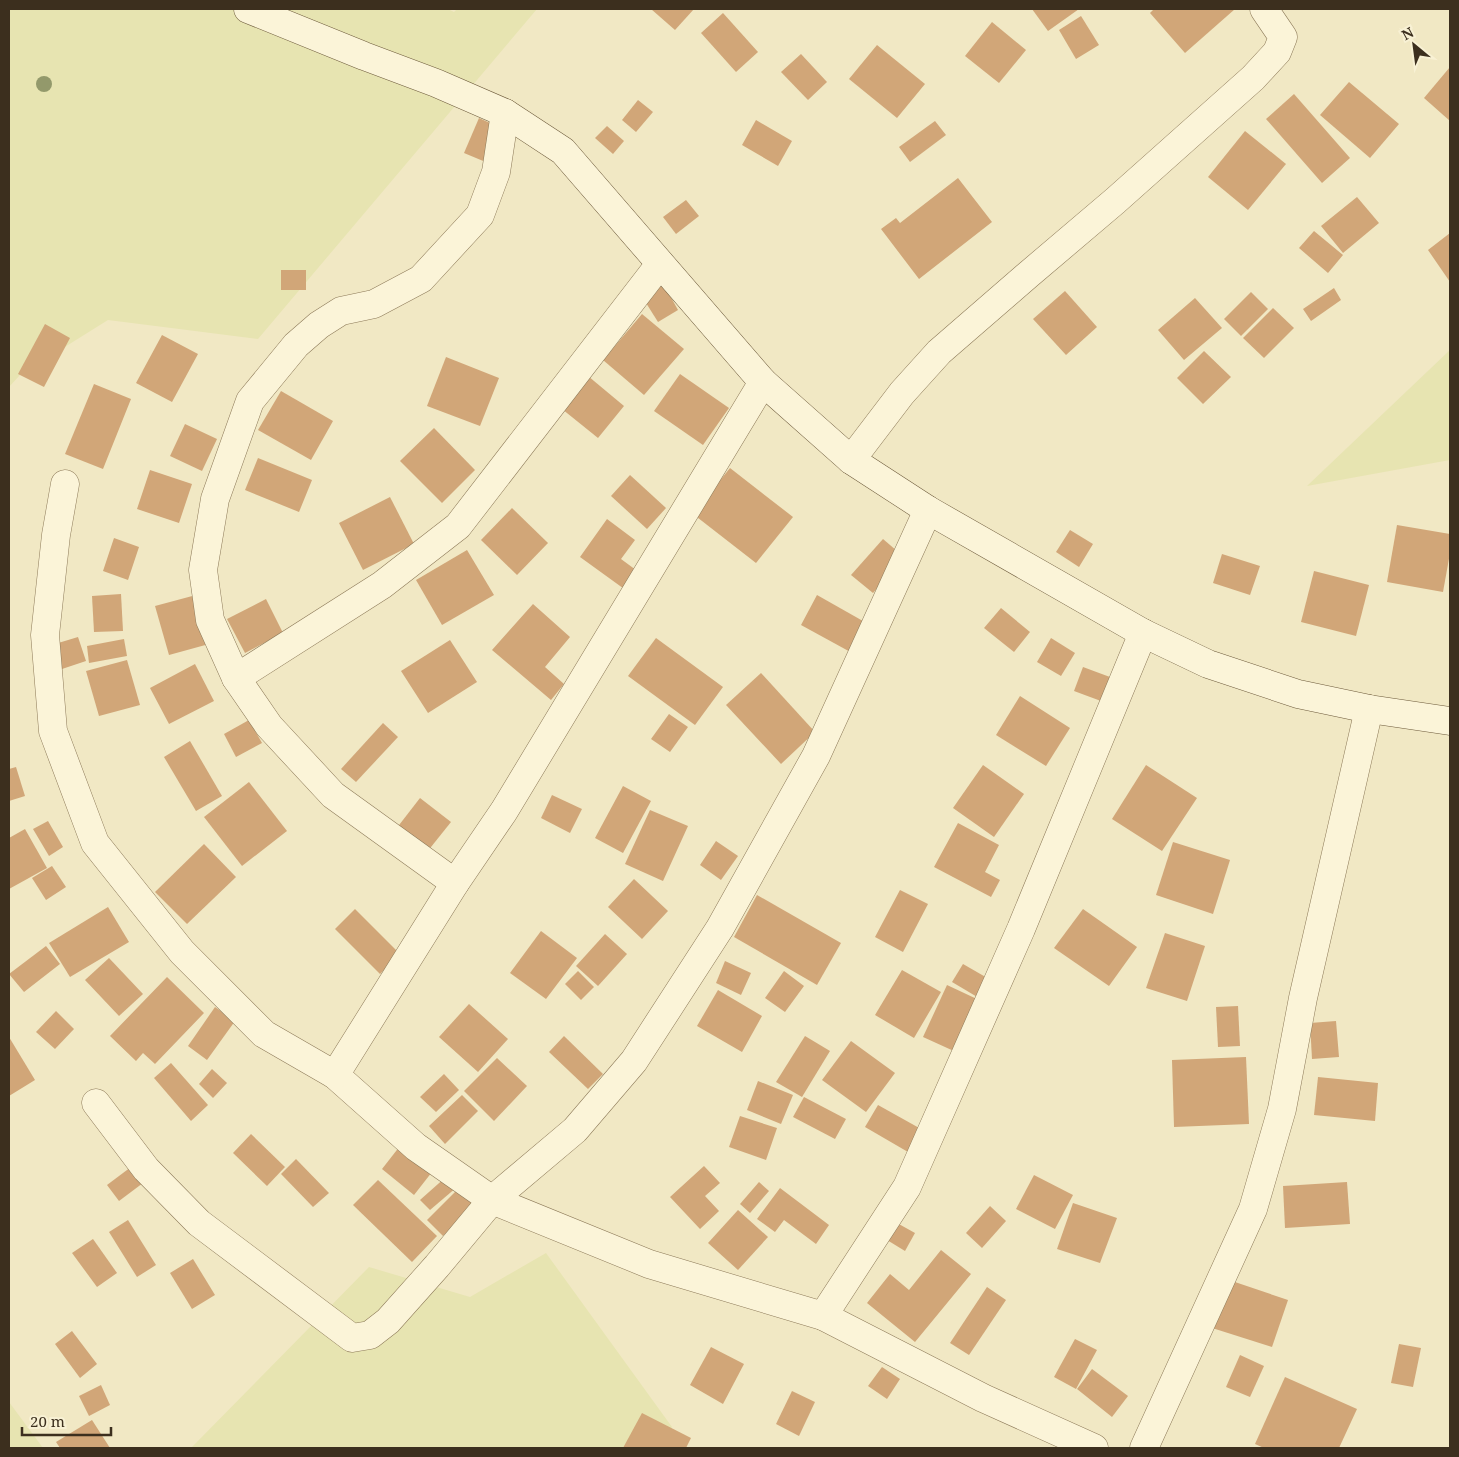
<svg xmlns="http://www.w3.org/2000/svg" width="1459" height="1457" font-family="'Noto Serif',serif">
<rect width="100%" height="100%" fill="#f1e8c4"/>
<g fill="#e7e4b1">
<polygon points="9,9 448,9 454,12 457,9 537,9 258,339 108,320 20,375 9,387"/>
<polygon points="1450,350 1450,460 1307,486"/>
<polygon points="546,1253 672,1427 659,1448 191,1448 369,1267 470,1297"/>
<polygon points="9,1402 43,1448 9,1448"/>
</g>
<g fill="#d1a678">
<polygon points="651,9 694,9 675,30"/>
<polygon points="1032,9 1079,9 1048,31"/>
<polygon points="1154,9 1235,9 1185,53 1150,13"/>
<polygon points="723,13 758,52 736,72 701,33"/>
<polygon points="1081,16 1099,45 1076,59 1059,30"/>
<polygon points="992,22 1026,50 999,83 965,56"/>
<polygon points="877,45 925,84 897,118 849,79"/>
<polygon points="801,54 827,82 808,100 781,72"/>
<polygon points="1450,67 1450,121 1424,98"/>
<polygon points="1349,82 1399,124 1370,158 1320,115"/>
<polygon points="1294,94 1350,158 1322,183 1266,119"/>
<polygon points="638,100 653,112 636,132 622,120"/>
<polygon points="479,118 503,129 488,163 464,153"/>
<polygon points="756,120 792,141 778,166 742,145"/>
<polygon points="935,121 946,135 910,162 899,147"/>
<polygon points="607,126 624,141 613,154 595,138"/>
<polygon points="1245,131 1286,164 1248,210 1208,177"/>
<polygon points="958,178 992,222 919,279 881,229 896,218 900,223"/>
<polygon points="1357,197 1379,223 1343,253 1321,226"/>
<polygon points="686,200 699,216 676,234 663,217"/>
<polygon points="1314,231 1343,255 1328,273 1299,248"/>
<polygon points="1450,233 1450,282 1428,250"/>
<rect x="281" y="270" width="25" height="20"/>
<polygon points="663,283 678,310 658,322 641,295"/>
<polygon points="1334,288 1341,300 1311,321 1303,309"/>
<polygon points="1065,291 1097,327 1066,355 1033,319"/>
<polygon points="1251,292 1268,309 1241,336 1224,319"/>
<polygon points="1195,298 1222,328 1184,360 1158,330"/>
<polygon points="1273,308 1294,328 1264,358 1243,338"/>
<polygon points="642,314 684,349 644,395 603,360"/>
<polygon points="45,324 70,338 44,387 18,374"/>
<polygon points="162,335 198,354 172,402 136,383"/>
<polygon points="1204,351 1231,377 1203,404 1177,378"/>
<polygon points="446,357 499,378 480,426 427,406"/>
<polygon points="680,374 729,408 703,445 654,411"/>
<polygon points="588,376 624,406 598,438 562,409"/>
<polygon points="94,384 131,399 103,469 65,454"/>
<polygon points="281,391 333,421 311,460 258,430"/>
<polygon points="185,424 217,439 202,471 170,456"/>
<polygon points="434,428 475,470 442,503 400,461"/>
<polygon points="258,458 312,480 299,512 245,490"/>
<polygon points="730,468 793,517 756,563 693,514"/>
<polygon points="150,470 192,484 179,523 137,509"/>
<polygon points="630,475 666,508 647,529 611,496"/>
<polygon points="390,497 414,544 363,570 339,523"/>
<polygon points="512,508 548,543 517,575 481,540"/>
<polygon points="607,519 635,540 621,559 640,573 627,591 580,557"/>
<polygon points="1397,525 1450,534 1450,553 1443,592 1387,582"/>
<polygon points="1070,530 1093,544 1079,567 1056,552"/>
<polygon points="114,538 139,547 128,580 103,571"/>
<polygon points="883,539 904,557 873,593 851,575"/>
<polygon points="467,550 494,595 442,625 416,580"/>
<polygon points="1222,554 1260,566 1250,595 1213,583"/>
<polygon points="1314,571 1369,585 1356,636 1301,622"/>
<polygon points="121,594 123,631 94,632 92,596"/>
<polygon points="196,595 209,644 169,655 155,606"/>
<polygon points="817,595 870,625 854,654 801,625"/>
<polygon points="266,599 283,633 245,653 227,619"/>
<polygon points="533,604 570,637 545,667 564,684 551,700 492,650"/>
<polygon points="1001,608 1030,632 1014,652 984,628"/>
<polygon points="78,637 86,661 53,672 45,647"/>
<polygon points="656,638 723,687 695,725 628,676"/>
<polygon points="1051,638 1075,653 1061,676 1037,662"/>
<polygon points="124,639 127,656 89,663 87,646"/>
<polygon points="450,640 477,682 428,713 401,671"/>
<polygon points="127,660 140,705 99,716 86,671"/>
<polygon points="195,664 214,701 169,724 150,688"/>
<polygon points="1083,667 1118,680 1109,704 1074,691"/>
<polygon points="761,673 815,732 781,764 726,705"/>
<polygon points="1020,696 1070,728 1046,766 996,735"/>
<polygon points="669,714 688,727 670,752 651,739"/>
<polygon points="249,720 262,743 236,757 224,734"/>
<polygon points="383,723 398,737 356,782 341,769"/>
<polygon points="190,741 222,796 196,811 164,757"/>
<polygon points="983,765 1024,794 994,837 953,808"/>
<polygon points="1146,765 1197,798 1162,851 1112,819"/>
<polygon points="16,767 25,796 9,801 9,769"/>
<polygon points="249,782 287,831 242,866 204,817"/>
<polygon points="623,786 651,801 623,853 595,838"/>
<polygon points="552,795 582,809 570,833 541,818"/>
<polygon points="420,798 451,822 427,852 396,829"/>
<polygon points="650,810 688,826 663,881 625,864"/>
<polygon points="48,821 63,847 49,856 33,829"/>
<polygon points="958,823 999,845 985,872 1000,880 991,897 934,867"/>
<polygon points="25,829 47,868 9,889 9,838"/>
<polygon points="716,841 738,856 721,880 700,865"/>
<polygon points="1173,842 1230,860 1213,914 1156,895"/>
<polygon points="204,844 236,877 187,924 155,892"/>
<polygon points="52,866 66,887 46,900 32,878"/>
<polygon points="634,879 668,911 642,939 608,907"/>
<polygon points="900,890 928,904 903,952 875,937"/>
<polygon points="757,895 841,943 817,985 734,937"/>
<polygon points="108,907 129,942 70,977 49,943"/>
<polygon points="355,909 400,954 380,974 335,929"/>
<polygon points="1083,909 1137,947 1109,986 1054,948"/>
<polygon points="541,931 577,958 546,999 510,973"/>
<polygon points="1165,933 1205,946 1187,1001 1146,988"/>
<polygon points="605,934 627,954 598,986 576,966"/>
<polygon points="46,946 60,964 24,992 9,974"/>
<polygon points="109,958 143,994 119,1016 85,980"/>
<polygon points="725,961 751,973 741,995 716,983"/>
<polygon points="963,964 996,983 984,1001 952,982"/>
<polygon points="902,970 941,992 914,1038 875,1015"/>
<polygon points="578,971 594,987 581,1000 565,984"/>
<polygon points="784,971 804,986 785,1012 765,998"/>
<polygon points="167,977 204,1013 155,1064 143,1053 136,1061 110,1036"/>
<polygon points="947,985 979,1000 956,1052 923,1037"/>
<polygon points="718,990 762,1016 742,1052 697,1026"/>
<polygon points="469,1004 508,1039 478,1072 439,1037"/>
<polygon points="1238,1006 1240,1046 1218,1047 1216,1007"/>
<polygon points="215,1007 235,1021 207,1060 188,1046"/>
<polygon points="56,1011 74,1029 55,1049 36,1032"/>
<polygon points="1336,1021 1339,1057 1312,1059 1310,1023"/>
<polygon points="564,1036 603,1074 588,1089 549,1052"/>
<polygon points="805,1036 830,1051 802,1097 776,1082"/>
<polygon points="9,1037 35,1080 9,1096"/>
<polygon points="851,1041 895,1073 866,1112 822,1080"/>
<polygon points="1246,1057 1249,1124 1174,1127 1172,1060"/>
<polygon points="497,1058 527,1086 494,1121 464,1091"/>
<polygon points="171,1063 208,1105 191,1121 154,1078"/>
<polygon points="212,1069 227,1083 213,1098 199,1084"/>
<polygon points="444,1074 459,1090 436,1112 420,1097"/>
<polygon points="1318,1077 1378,1083 1375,1121 1314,1115"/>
<polygon points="758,1081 793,1095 781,1124 747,1110"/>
<polygon points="462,1095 478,1111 445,1144 429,1126"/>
<polygon points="804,1097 846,1119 835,1139 793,1117"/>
<polygon points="878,1105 921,1129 908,1152 865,1127"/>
<polygon points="740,1116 777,1128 766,1160 729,1147"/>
<polygon points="251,1134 285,1167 267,1186 233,1153"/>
<polygon points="400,1146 432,1172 414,1195 382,1169"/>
<polygon points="296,1159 329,1193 313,1207 281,1174"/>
<polygon points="135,1164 147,1180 119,1201 107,1185"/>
<polygon points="704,1166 720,1183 705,1196 719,1211 700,1229 670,1197"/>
<polygon points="1034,1175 1073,1195 1055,1229 1016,1209"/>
<polygon points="447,1176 457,1187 430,1210 420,1200"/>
<polygon points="378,1180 437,1236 412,1262 353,1205"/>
<polygon points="759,1182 769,1191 750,1213 740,1204"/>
<polygon points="1347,1182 1350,1224 1285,1228 1283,1186"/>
<polygon points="460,1187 476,1203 443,1236 427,1220"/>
<polygon points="780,1188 829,1225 816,1244 784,1220 775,1232 757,1219"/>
<polygon points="1073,1203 1117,1218 1100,1263 1057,1249"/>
<polygon points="990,1206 1006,1221 982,1248 966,1233"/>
<polygon points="738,1210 768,1237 738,1270 708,1243"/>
<polygon points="128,1220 156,1265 137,1277 109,1232"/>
<polygon points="897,1223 915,1233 905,1251 887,1240"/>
<polygon points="93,1239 117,1273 97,1287 72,1253"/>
<polygon points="941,1250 971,1274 915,1342 867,1303 890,1274 909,1290"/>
<polygon points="193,1259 215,1295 192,1309 170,1273"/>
<polygon points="1226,1279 1288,1300 1272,1347 1209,1327"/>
<polygon points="987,1287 1006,1300 969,1355 950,1343"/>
<polygon points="72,1331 97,1364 80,1378 55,1344"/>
<polygon points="1075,1339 1097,1350 1076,1389 1054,1377"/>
<polygon points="1399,1344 1421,1348 1413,1387 1391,1383"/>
<polygon points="711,1347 744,1364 723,1404 690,1385"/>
<polygon points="1240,1355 1264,1366 1250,1397 1226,1387"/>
<polygon points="882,1367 900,1379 887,1399 868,1386"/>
<polygon points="1092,1369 1128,1396 1112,1417 1077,1389"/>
<polygon points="1285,1377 1357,1409 1339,1448 1264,1448 1255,1444"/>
<polygon points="101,1385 110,1405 89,1416 79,1396"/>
<polygon points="792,1391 815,1402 799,1436 776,1424"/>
<polygon points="642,1413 691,1438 686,1448 623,1448"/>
<polygon points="92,1420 110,1448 60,1448 56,1442"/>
</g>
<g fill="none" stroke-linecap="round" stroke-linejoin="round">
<g stroke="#8d7a59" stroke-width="29">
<g id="street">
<polyline points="851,460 902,393 939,352 1029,274 1115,201 1253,78 1277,52 1283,37 1264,9"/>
<polyline points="65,484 56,535 45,635 53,731 95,843 182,952 264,1034 335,1075 416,1147 492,1200 649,1264 823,1316 983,1398 1094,1448"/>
<polyline points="236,678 382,585 458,526 660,264"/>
<polyline points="455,883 333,795 269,726 236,678 210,620 203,570 215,499 250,401 296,345 319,325 341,311 374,304 421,279 480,215 496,172 505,113"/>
<polyline points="335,1075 455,883 504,811 763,382"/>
<polyline points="96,1103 146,1169 199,1223 352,1338 370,1335 388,1321 437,1266 492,1200 575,1130 634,1061 720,928 816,756 928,510"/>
<polyline points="823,1316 907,1187 1021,929 1143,633"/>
<polyline points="1144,1448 1253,1209 1282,1109 1303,998 1369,709"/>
</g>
</g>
<g stroke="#6e5b3c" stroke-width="29">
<polyline id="secondary" points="248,9 364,56 436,83 505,113 563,151 763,382 851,460 928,510 1143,633 1208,664 1298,694 1369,709 1450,721"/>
</g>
<use href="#street" stroke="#fbf4d8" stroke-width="28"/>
<use href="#secondary" stroke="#fbf4d8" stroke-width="28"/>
</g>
<circle fill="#93996b" cx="44" cy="84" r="8"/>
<rect width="1459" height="1457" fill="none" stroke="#3c2f1e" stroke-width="20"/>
<g transform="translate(1414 45) rotate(331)" stroke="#f8f1d4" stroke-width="4" paint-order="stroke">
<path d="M0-4L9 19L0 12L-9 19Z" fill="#3c2f1e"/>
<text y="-8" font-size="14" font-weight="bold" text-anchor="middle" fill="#3c2f1e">N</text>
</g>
<path d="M22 1427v8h89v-8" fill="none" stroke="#3c2f1e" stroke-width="2.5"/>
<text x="30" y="1427" font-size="15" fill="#3c2f1e" stroke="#f8f1d4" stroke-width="4" paint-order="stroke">20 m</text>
</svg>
